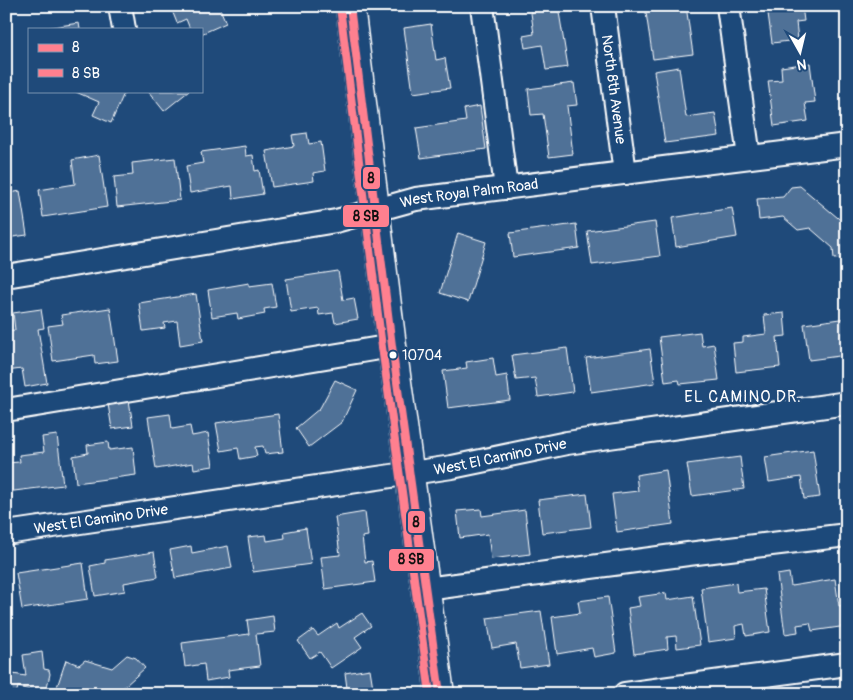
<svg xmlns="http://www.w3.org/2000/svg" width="853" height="700" font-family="Pangolin,sans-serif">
<rect width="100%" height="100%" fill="#1f4a7a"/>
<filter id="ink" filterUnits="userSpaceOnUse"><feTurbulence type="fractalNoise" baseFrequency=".02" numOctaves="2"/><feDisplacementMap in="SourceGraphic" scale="10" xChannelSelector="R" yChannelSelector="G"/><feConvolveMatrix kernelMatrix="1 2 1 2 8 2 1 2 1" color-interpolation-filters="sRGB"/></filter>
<g filter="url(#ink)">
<g fill="#507197" stroke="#fff">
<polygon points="175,6 219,6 226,23 201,34 201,29 190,29 186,19 177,23 171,8"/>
<polygon points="530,6 558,6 568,67 546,70 542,45 525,48 523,36 534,34"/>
<polygon points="645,6 686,6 693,54 653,59"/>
<polygon points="767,6 802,6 804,21 796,22 798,40 772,43"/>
<polygon points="79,23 80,29 39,29"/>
<polygon points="431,24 436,60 445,58 450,88 413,93 404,28"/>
<polygon points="810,63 815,102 805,103 808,121 774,126 768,81 782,80 781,67"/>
<polygon points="679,67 686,117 715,113 719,136 665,143 654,71"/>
<polygon points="574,83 577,105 567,106 573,154 549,157 543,114 531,115 528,89"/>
<polygon points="125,91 111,123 93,115 99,102 76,92"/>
<polygon points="148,91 189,91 164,111"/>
<polygon points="480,106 486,149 421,158 416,128 466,121 464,109"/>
<polygon points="307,133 309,144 321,142 325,171 313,173 314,181 272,187 266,151 294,146 292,135"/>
<polygon points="245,146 246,156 253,155 255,171 259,170 263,194 233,199 232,186 190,193 186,166 203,163 201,152"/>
<polygon points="99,155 107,207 43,217 39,190 75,184 72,160"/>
<polygon points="175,158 180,200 117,207 114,177 133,175 132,163"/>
<polygon points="800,186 844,223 847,223 847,258 834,259 833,248 810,228 798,230 783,217 759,220 757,199 783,197 791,187"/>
<polygon points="20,191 27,235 6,238 6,194"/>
<polygon points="732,208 737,237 676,247 672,218"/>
<polygon points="655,222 660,256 592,265 587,231"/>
<polygon points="576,224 579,248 513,257 510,233"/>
<polygon points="458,233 486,242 468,302 440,293"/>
<polygon points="338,271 343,300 354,298 358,319 335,323 333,313 319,315 318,308 291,312 286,279"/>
<polygon points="249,283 249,286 272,283 276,307 264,309 265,314 238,319 237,313 212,317 208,290"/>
<polygon points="196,294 203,341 180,345 177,321 164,323 165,328 143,331 139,303"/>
<polygon points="110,308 118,361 95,364 94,355 53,361 48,326 63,324 61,315"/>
<polygon points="41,309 44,328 38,329 47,383 25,387 22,369 6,371 6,331 15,330 13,313"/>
<polygon points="784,313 786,336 777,337 780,367 736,372 733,343 743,342 743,337 766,334 764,315"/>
<polygon points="847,318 847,355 809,360 804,324"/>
<polygon points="700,332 702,346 714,344 719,380 680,384 679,380 665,382 659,337"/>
<polygon points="567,348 573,392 538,397 535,378 516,380 512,355"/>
<polygon points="650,349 655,383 591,392 586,358"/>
<polygon points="493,358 496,377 507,375 510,400 448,408 443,371 467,368 466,362"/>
<polygon points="335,380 357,390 342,422 309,447 296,428 320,408"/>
<polygon points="129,400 133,426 112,429 108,404"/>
<polygon points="170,414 172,429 190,426 192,436 208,433 213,466 194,469 193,463 156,469 148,417"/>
<polygon points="278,414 283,452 265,454 263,446 255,447 257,456 240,459 238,448 221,451 216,423"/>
<polygon points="57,435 63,485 6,492 6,463 20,462 19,455 44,452 42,437"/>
<polygon points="108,442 109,450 133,447 136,475 76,483 73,456 88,453 87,445"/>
<polygon points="847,448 847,483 842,449"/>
<polygon points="813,450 820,497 804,499 801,477 769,482 765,457"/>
<polygon points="740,457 744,489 692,496 687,464"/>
<polygon points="666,470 673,524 617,532 612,494 638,491 636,475"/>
<polygon points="587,494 591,527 542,533 538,500"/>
<polygon points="481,509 482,516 525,510 530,554 491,559 488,534 460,538 457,511"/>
<polygon points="365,512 368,536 362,537 365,562 372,561 375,582 325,589 321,557 340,555 335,517"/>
<polygon points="306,528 311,564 253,572 248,537 266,535 267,541 285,538 284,532"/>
<polygon points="191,546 192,553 228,546 232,568 175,578 170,550"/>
<polygon points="154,552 158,577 124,583 125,591 95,596 90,566 105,563 105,560"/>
<polygon points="83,563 88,599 22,609 16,573"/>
<polygon points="789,573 791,586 835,579 839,606 846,605 847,626 812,631 810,623 797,625 798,632 785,634 777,575"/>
<polygon points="736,583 737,592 764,589 770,632 746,636 744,624 735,626 736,638 708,642 701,588"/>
<polygon points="666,593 667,600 693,596 700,645 677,648 676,636 667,637 668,649 634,654 628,608 640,606 638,597"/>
<polygon points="608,597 616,653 594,657 592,648 557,654 552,617 580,613 578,601"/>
<polygon points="541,611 549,664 520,668 516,644 492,648 487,618"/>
<polygon points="362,613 371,626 355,637 362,647 331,668 320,652 310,658 298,641 313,630 318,636 337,623 339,628"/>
<polygon points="273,616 275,632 256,634 260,666 228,670 229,677 206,681 204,664 185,667 182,643 249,634 247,620"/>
<polygon points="42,652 44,669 49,670 50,674 46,691 38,692 18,687 16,694 6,694 6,673 26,676 23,655"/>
<polygon points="127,655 136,658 145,668 116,694 93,694 92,692 79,694 57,687 66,660 79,665 85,660 112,668"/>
<polygon points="370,669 374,694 342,694 341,689 347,688 345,673"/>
<polygon points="221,688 222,694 185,694"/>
</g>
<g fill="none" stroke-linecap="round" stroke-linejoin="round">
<g stroke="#fff" stroke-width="26">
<g id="minor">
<polyline points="120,6 124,29"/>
<polyline points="482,6 506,188"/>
<path id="s1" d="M603,6L625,173"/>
<polyline points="728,6 749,157"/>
<path id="s2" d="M6,276L336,221L416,199L847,145"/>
<polyline points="6,410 392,346"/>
<path id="s3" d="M6,533L452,467L567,443L847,403"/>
<polyline points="426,589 688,554 847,535"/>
<polyline points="625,694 847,664"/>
</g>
</g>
<g stroke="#fff" stroke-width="31">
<polyline id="major" points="350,6 392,346 440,694"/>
</g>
<use href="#minor" stroke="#1f4a7a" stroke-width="22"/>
<use href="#major" stroke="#1f4a7a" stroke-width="28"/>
<g stroke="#1f4a7a" stroke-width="11">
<polyline id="bus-1" points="350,6 392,346 440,694"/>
</g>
<g stroke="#1f4a7a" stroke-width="11">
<polyline id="bus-2" points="340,7 382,347 430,694"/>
</g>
<use href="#bus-1" stroke="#ff808f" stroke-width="8"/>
<use href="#bus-2" stroke="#ff808f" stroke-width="8"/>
</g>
</g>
<circle fill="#fff" stroke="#1f4a7a" stroke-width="2" cx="393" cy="355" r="4.5"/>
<g text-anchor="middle" stroke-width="5" stroke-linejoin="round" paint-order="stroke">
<g font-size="14" fill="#fff" stroke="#1f4a7a" text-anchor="start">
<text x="402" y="360">10704</text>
</g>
<g font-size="15" fill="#fff" stroke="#1f4a7a">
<text dy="5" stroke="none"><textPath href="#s1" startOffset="84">North 8th Avenue</textPath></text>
<text dy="5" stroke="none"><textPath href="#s2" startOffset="471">West Royal Palm Road</textPath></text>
<text dy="5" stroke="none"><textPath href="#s3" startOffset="500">West El Camino Drive</textPath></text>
<text dy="5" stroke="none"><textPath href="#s3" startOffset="96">West El Camino Drive</textPath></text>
</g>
<g font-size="16" letter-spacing="1" fill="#fff" stroke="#1f4a7a">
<text x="743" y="402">EL CAMINO DR.</text>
</g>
</g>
<g stroke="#1f4a7a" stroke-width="2">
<rect x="362" y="166" width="19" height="24" rx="5" fill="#ff808f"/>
<rect x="342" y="204" width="48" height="24" rx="5" fill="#ff808f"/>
<rect x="407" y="510" width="19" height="24" rx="5" fill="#ff808f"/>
<rect x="388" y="548" width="47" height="24" rx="5" fill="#ff808f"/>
</g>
<g font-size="14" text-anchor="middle" font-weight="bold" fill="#111">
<text x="371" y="183">8</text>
<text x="366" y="221">8 SB</text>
<text x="416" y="527">8</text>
<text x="411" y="564">8 SB</text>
</g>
<rect width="853" height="700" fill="none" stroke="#1f4a7a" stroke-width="25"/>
<rect x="12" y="12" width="828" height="675" fill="none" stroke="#fff" stroke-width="2" filter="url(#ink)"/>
<rect x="28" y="28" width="175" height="65" fill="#1f4a7a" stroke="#7992af"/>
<rect x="38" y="44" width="25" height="8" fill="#ff808f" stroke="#7992af"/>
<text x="72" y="52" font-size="15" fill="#ffffff">8</text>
<rect x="38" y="69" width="25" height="8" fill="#ff808f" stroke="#7992af"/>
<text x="72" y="78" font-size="15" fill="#ffffff">8 SB</text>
<g transform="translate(800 52) rotate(172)" stroke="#1f4a7a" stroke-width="4" paint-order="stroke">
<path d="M0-4L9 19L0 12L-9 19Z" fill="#ffffff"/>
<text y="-8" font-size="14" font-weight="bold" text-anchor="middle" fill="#ffffff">N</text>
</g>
</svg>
